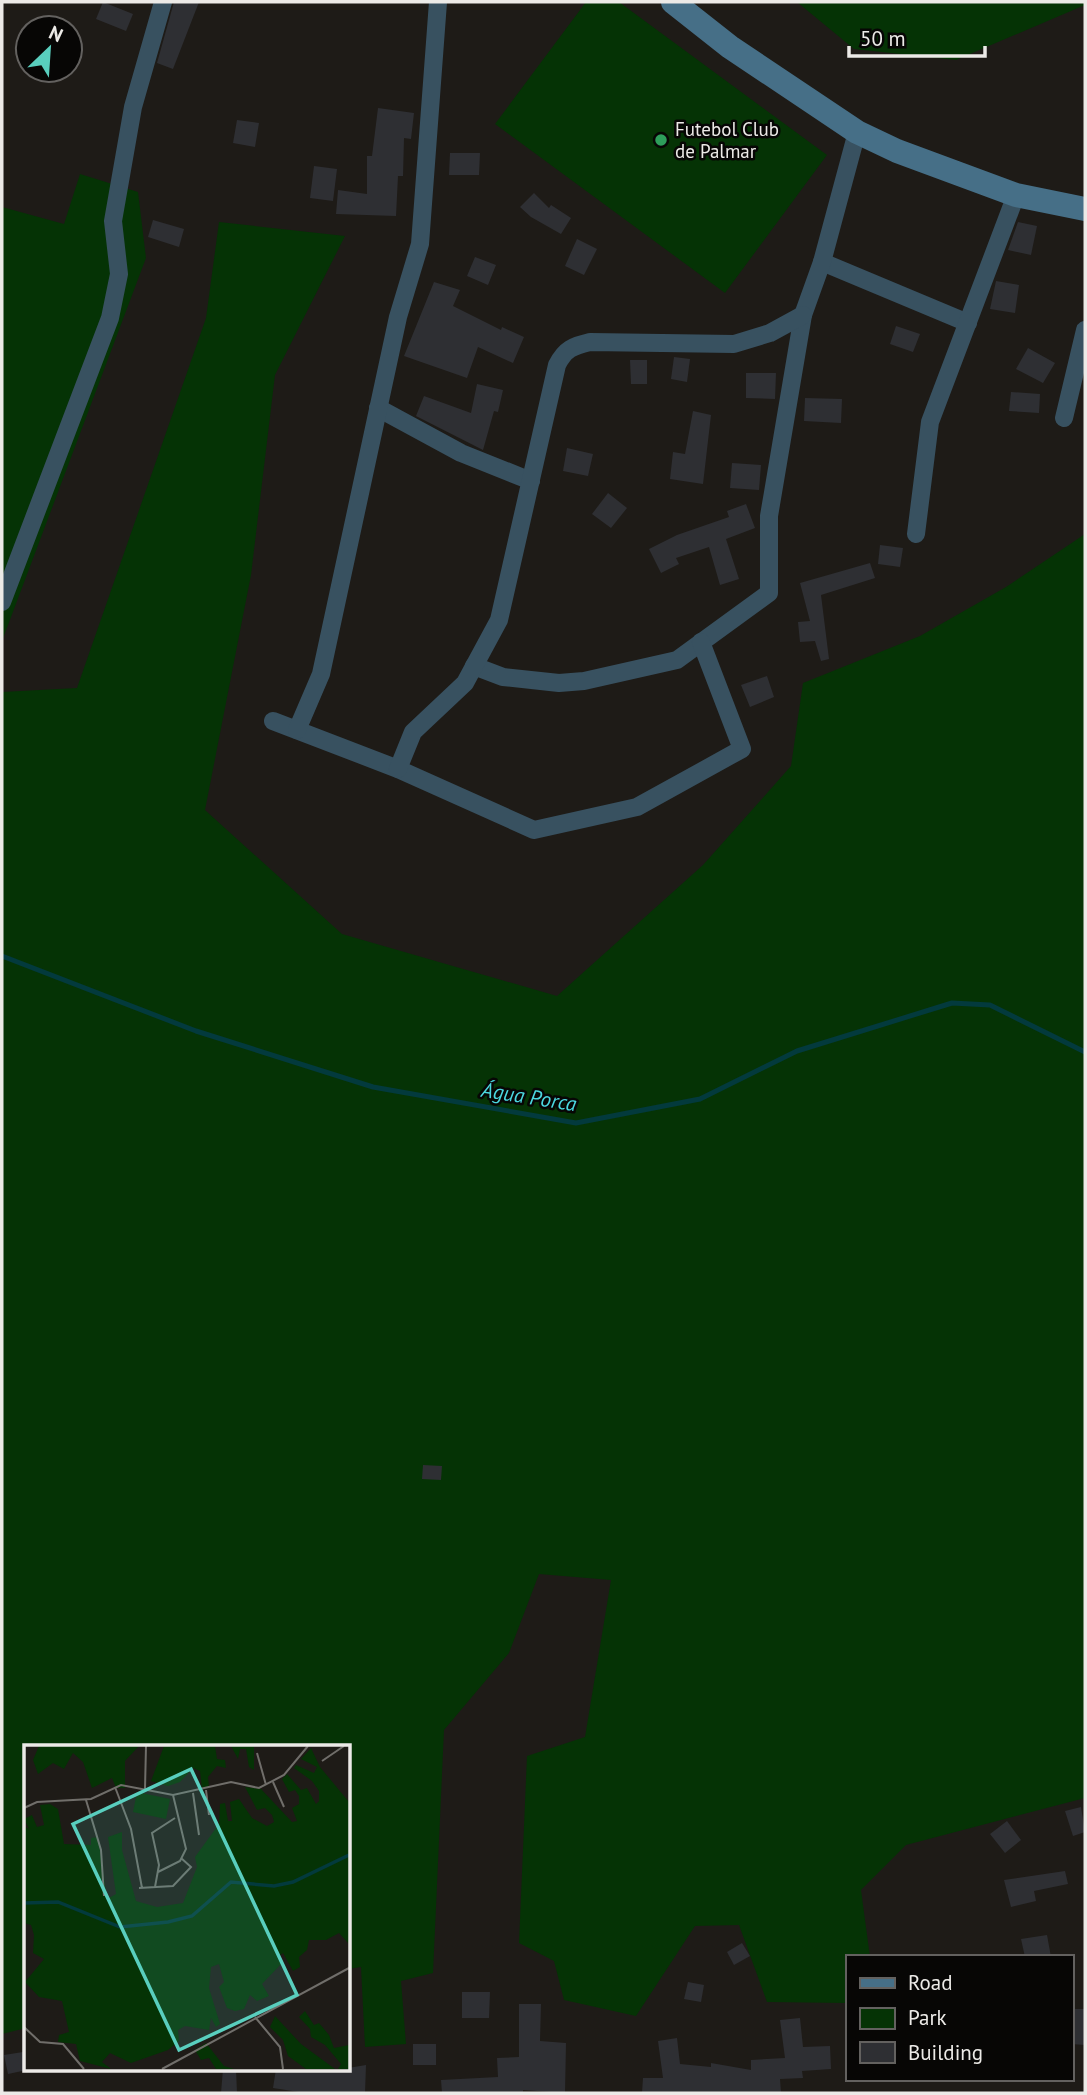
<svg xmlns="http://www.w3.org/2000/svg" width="1087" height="2095" font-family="'PT Sans',sans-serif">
<rect width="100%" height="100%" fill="#1e1b17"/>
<g fill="#053305">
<polygon points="586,2 619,2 827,155 725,293 495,124"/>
<polygon points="797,2 1085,2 1085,5 956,60 854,49"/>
<polygon points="80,174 138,192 146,258 2,641 2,207 64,224"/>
<polygon points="219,222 345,236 275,375 251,575 205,810 342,934 557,996 703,865 791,766 803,683 920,636 1006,587 1085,534 1085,1798 906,1845 861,1890 870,1957 847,1957 847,2003 767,2002 739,1925 695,1926 636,2016 564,2000 554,1961 519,1943 527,1756 585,1737 611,1580 539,1574 509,1653 444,1730 433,1973 401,1981 406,2044 365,2047 361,1967 348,1969 348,1747 26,1747 26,2028 2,2034 2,692 77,688 206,318"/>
</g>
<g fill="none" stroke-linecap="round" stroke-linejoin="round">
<polyline stroke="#033a3d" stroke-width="5" points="2,956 196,1031 373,1087 576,1123 700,1099 797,1051 952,1003 990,1005 1085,1052"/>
</g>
<g fill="#2e2f33">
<polygon points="103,2 133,14 126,31 96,19"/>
<polygon points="174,2 199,2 173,69 157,63"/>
<polygon points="378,108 414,113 411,139 404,138 403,176 398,176 396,216 336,214 338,190 367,194 367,156 372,156"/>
<polygon points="237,120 259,123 255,147 233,143"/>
<polygon points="450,153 480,153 479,175 449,175"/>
<polygon points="314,166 337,169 333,201 310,198"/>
<polygon points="534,193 549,208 551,205 571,218 561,234 531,217 520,207"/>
<polygon points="153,220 184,229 179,247 148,237"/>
<polygon points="1018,222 1037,226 1031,255 1008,250"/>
<polygon points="577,239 597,249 584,275 565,266"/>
<polygon points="475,257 496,265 488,285 467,276"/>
<polygon points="996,281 1019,285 1015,313 990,309"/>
<polygon points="434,282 460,290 453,306 501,330 502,327 524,337 513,363 478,347 467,378 404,356"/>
<polygon points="896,326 920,334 913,352 890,344"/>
<polygon points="1028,348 1055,363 1043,383 1016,369"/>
<polygon points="674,357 690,359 687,382 671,379"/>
<polygon points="630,360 647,360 647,384 631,384"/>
<polygon points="746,373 776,373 775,399 746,398"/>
<polygon points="477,384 503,390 498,412 494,411 483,450 416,416 424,396 471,413"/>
<polygon points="1011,392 1040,394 1039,413 1009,411"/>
<polygon points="805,398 842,399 841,423 804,421"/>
<polygon points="693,411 711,415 703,484 670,479 673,452 685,454"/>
<polygon points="567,448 593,454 588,476 563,471"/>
<polygon points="732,463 761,465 759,490 730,488"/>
<polygon points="608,493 627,508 611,528 592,514"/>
<polygon points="746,504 755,528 726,539 739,579 720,585 709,547 676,558 679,564 661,573 649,549 677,535 729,517 727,511"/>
<polygon points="880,545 903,548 900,567 878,564"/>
<polygon points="870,563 875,578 821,595 829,659 821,661 815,641 800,642 798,622 810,621 800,583"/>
<polygon points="767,676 774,697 750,707 741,685"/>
<polygon points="423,1465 442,1466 441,1480 422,1479"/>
<polygon points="1081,1807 1085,1832 1073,1836 1065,1811"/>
<polygon points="1007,1821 1021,1840 1005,1853 990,1834"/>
<polygon points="1065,1871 1068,1884 1034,1891 1036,1901 1011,1907 1004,1880"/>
<polygon points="1047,1935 1051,1957 1025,1957 1021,1939"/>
<polygon points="742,1943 750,1956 734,1965 727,1952"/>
<polygon points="688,1982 704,1985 701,2002 684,1999"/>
<polygon points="462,1992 490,1992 489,2018 462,2018"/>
<polygon points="519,2004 541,2004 540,2041 566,2043 565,2093 523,2090 523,2093 442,2093 441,2080 498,2077 497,2058 519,2057"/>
<polygon points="1071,2009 1085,2009 1085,2045 1071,2044"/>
<polygon points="800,2018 803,2047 830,2046 831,2069 802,2071 803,2078 780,2079 781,2093 642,2093 643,2078 663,2078 658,2041 677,2038 680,2064 711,2067 711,2063 751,2070 751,2060 785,2058 780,2020"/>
<rect x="413" y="2044" width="23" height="21"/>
<polygon points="23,2052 27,2070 8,2074 4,2055"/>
<polygon points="366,2065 365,2093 305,2093 273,2088 276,2069 336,2070"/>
<polygon points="223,2069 236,2069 237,2093 221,2093"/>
</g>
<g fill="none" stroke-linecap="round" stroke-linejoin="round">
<g stroke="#385160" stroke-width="18">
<polyline points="822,262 968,323"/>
<polyline points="378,408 461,453 531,481"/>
<polyline points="1064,418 1085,330"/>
<polyline points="916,534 930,422 1016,195"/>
<polyline points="2,602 110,318 119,274 113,221 133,107 163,2"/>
<polyline points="474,666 503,677 559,683 584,681 677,660 769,593 769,516 803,315 822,262 857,132"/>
<polyline points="273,721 398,769 534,830 637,807 742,749 701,642"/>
<polyline points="297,730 321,674 398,317 420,244 438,2"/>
<path d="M398,769L413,732L465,683L499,620L557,365C565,349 573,346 590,342L734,344L770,333L803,315"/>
</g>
<polyline stroke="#466f87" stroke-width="24" points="673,2 730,47 857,132 897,151 1016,195 1085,209"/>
</g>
<circle fill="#2e9e5b" stroke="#070605" stroke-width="2.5" cx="661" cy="140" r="7"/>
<g text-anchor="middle" stroke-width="5" stroke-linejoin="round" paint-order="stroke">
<g font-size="19" fill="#eceae7" stroke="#070605" text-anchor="start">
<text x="675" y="136">Futebol Club<tspan x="675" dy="22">de Palmar</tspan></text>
</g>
<g font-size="21" font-style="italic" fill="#4bd7df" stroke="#070605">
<text transform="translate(529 1097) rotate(9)" y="7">Água Porca</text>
</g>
</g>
<g transform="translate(24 1745)">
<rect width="326" height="326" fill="#1e1b17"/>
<path d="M15,1H115L101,16V43H92L88,33L68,43L59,17L49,8L40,24L29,18L14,29L9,15ZM140,1H191L193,14L201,15L202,23L193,21L184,32L185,42L178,44L176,26L169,23L156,37L144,41L127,36ZM207,1H230V25L225,22L222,4H216L214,14ZM287,3L296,22L325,57V199L315,188L302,195H285L283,205L275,212L276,222L269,226L259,208L255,211L258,218L238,239L245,251L233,256L226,250L220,264L211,266L203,263L195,242L200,237L195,219L187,222L185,243L196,279L192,282L187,273L185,285L161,281L154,285L155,296L144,305L107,318L86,308L78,317L87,324L56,316L52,299L34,297L35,290L45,287L38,256L15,252L1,237L20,214L9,208L10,190L7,180L0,178V81L5,84L0,74L8,70L13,82L20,80L16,60L26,59L34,64L40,99L67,100V93L74,92L83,154L92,149L84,92L98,87V105L112,156L133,162L159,158L173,122L171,112L195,79L196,59L201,58L204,76H208L206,57L215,54L228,73L243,81L250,77L248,70L241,63L233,65L221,42L237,44L268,77L273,76L268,63L275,59V51L271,45L265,47L258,34L263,29L277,45L283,43L292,59L295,56V46L288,36L270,23L272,20L290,28L293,22L277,14ZM113,47L146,54L142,74L109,67ZM281,266L290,280L295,278L305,290L310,303L325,300V324H314L317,319L301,300L287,292L286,284L275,272ZM251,271L277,299L311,324H282L264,311L259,295L246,282ZM182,298L200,321L210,324H192L185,313L177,315L171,305Z" fill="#053305"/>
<path fill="none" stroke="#033a3d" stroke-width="3.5" d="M0,158L34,157L96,182L144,177L168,171L207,137L250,141L269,137L325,110"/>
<path fill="none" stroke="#706e6a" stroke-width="2" d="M233,8L242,40M298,16L320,1M249,37L260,62M91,42L107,84L118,143M121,44L122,1M182,45L185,70M169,48L175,90M62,55L77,105L80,151M0,63L13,57L67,54L97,40L149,50L207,37L235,43L260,30L284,1M134,127L156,116L162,104L149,50M131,142L135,120L128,88L151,73M115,143L149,141L167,122L157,113M231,272L256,302L259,324M0,282L16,297L39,299L60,324M138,324L325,223"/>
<path fill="#59cebe" fill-opacity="0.15" stroke="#59cebe" stroke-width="3.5" d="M167,24L273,250L155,305L49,79Z"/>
<rect width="326" height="326" fill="none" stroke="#eceae7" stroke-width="3.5"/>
</g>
<rect width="1087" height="2095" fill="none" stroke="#eceae7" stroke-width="7"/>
<rect x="846" y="1955" width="228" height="126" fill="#070605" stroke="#63615f" stroke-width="2"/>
<rect x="860" y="1978" width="35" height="10" fill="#466f87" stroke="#63615f" stroke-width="2"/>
<text x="908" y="1990" font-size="21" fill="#eceae7">Road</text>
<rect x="860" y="2008" width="35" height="21" fill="#053305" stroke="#63615f" stroke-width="2"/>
<text x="908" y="2025" font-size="21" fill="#eceae7">Park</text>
<rect x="860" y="2042" width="35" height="21" fill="#2e2f33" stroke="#63615f" stroke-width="2"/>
<text x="908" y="2060" font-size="21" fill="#eceae7">Building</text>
<g transform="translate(49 49) rotate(25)"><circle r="33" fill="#070605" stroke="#63615f" stroke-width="2"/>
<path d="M0-5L12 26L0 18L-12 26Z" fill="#59cebe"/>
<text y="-10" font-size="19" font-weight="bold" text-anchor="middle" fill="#eceae7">N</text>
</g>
<path d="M849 46v10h136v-10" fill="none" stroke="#eceae7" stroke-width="3.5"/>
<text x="860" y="46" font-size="21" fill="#eceae7" stroke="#070605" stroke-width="5" paint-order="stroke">50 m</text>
</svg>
